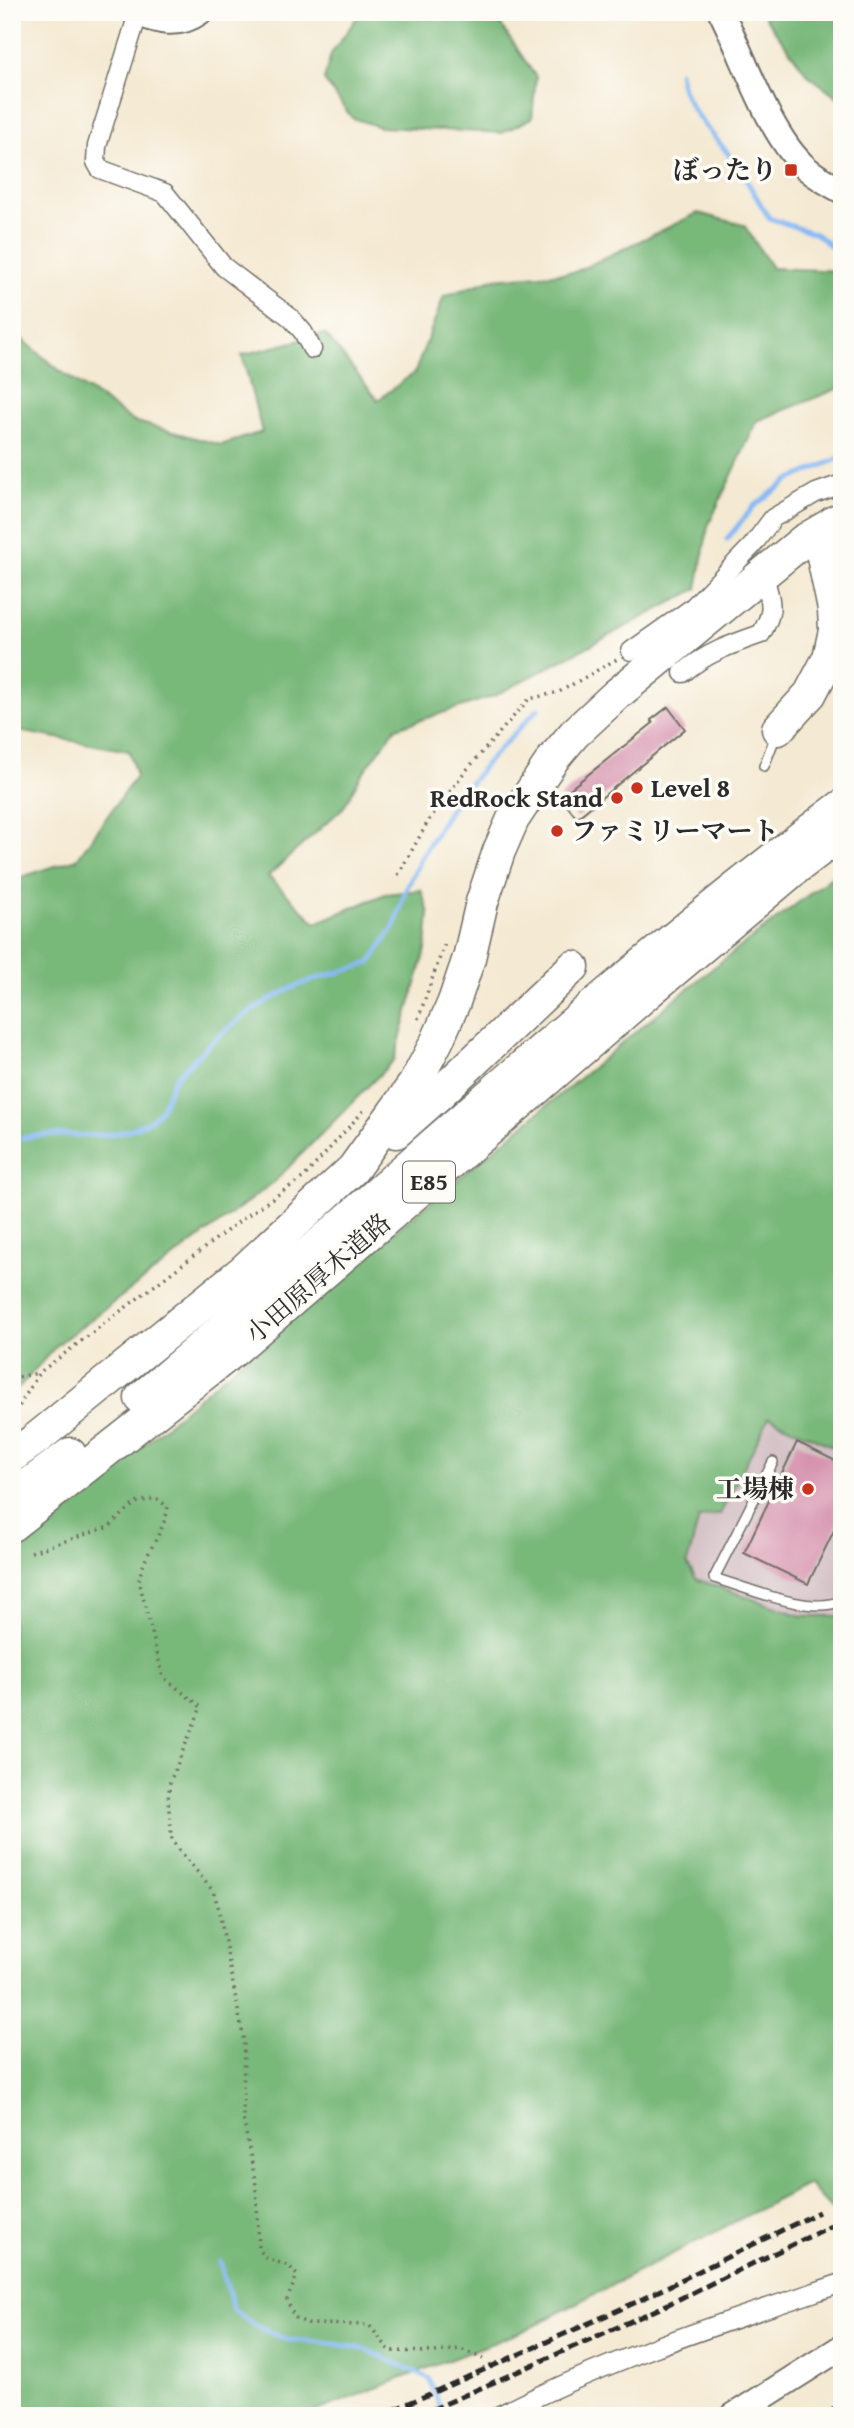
<svg xmlns="http://www.w3.org/2000/svg" width="854" height="2428" font-family="'Gentium Book Plus','Noto Serif JP',serif">
<rect width="100%" height="100%" fill="#fdfcf7"/>
<filter id="ink" filterUnits="userSpaceOnUse"><feTurbulence type="fractalNoise" baseFrequency=".0143" numOctaves="2"/><feDisplacementMap in="SourceGraphic" scale="14" xChannelSelector="R" yChannelSelector="G"/><feConvolveMatrix kernelMatrix="1 2 1 2 8 2 1 2 1" color-interpolation-filters="sRGB"/></filter>
<filter id="wash" filterUnits="userSpaceOnUse"><feTurbulence type="fractalNoise" baseFrequency=".00686" numOctaves="4" result="noise"/><feDisplacementMap in="SourceGraphic" scale="28" xChannelSelector="R" yChannelSelector="G"/><feGaussianBlur stdDeviation="1.57" result="paint"/><feColorMatrix in="noise" values="0 0 0 0 0 0 0 0 0 0 0 0 0 0 0 0 0 1.4 0 .05"/><feComposite in="paint" operator="in"/></filter>
<g filter="url(#wash)">
<rect width="100%" height="100%" fill="#f4e9d2"/>
<polygon fill="#d2bec3" points="769,1416 842,1451 842,1616 801,1616 696,1578 687,1563 700,1518 720,1514"/>
<g fill="#78b879" stroke="#527252" stroke-width="2">
<polygon points="361,12 495,12 497,19 536,77 532,118 502,133 380,127 352,118 324,80 331,54"/>
<polygon points="761,12 842,12 842,100 808,75"/>
<polygon points="698,213 744,225 772,268 842,271 842,387 757,421 708,526 697,589 494,696 396,728 360,777 344,807 268,876 316,923 385,894 421,890 429,913 426,949 394,1060 274,1182 58,1344 12,1395 12,880 77,859 136,776 129,751 12,730 12,339 18,336 59,370 133,421 221,445 262,432 242,355 325,334 378,400 415,372 444,296 493,279 575,272"/>
<polygon points="842,869 842,1451 769,1417 720,1514 699,1518 687,1563 696,1579 801,1616 842,1616 842,2220 808,2184 521,2332 304,2416 12,2416 12,1557 328,1287 709,971"/>
</g>
<g fill="none" stroke-linecap="round" stroke-linejoin="round">
<g stroke="#87baf4" stroke-width="5">
<path d="M679,72C684,112 714,132 735,163C747,180 758,200 769,218L816,234L842,255"/>
<polyline points="727,539 754,506 789,480 842,457"/>
<path d="M12,1141C54,1126 102,1146 143,1124C168,1111 164,1096 176,1077C179,1073 184,1069 187,1066C221,1031 263,998 309,981C329,974 350,970 370,963L395,925L405,892L421,858L450,809L488,761L538,709"/>
<polyline points="220,2262 234,2311 258,2327 288,2340 325,2342 364,2349 429,2378 443,2416"/>
</g>
</g>
<g id="blocks">
<g fill="#d693ae">
<polygon points="668,707 685,729 577,818 560,797 653,723 651,720"/>
<polygon points="797,1442 842,1464 842,1514 808,1584 744,1553"/>
</g>
</g>
</g>
<g filter="url(#ink)">
<use href="#blocks" fill-opacity="0" stroke="#716e65" stroke-width="2"/>
<g fill="none" stroke-linecap="round" stroke-linejoin="round">
<g stroke="#716e65" stroke-width="12">
<g id="lane">
<polyline points="764,766 776,735"/>
<path d="M773,1462L714,1578C745,1587 813,1617 842,1600"/>
</g>
</g>
<g stroke="#716e65" stroke-width="21">
<g id="street">
<polyline points="138,14 97,146 96,162 100,169 165,193 224,267 291,318 303,332 312,349"/>
<polyline points="631,651 692,608 752,546 773,518 816,493 842,484"/>
<path d="M683,673C706,653 732,644 761,634C772,615 773,607 767,587"/>
<path d="M498,2416C608,2359 725,2322 842,2283"/>
<polyline points="838,2416 842,2413"/>
</g>
</g>
<g stroke="#716e65" stroke-width="28">
<g id="secondary">
<path d="M134,12C157,22 178,28 200,12"/>
<path d="M721,12C745,58 768,134 806,168C817,177 829,184 842,191"/>
<polyline points="733,2416 842,2347"/>
</g>
</g>
<g stroke="#716e65" stroke-width="35">
<g id="highway">
<polyline points="778,729 810,694 829,658 835,630 834,609 823,557 822,542 834,522"/>
<polyline points="396,1132 439,1094 573,967"/>
<path d="M141,1398C375,1201 597,989 842,806"/>
<polyline points="12,1456 36,1439 243,1271 353,1169 415,1083 437,1041 454,1002 469,958 482,902 499,851 513,819 553,759 574,734 616,695 803,541 842,518"/>
<polyline points="12,1497 70,1454"/>
<polyline points="12,1525 232,1352 652,989 796,868 842,833"/>
</g>
</g>
<g stroke="#716e65" stroke-width="3.5" stroke-dasharray="2 5" stroke-linecap="butt">
<polyline points="398,875 429,820 463,774 529,699 559,692 617,659"/>
<polyline points="418,1019 446,940"/>
<polyline points="12,1378 39,1373"/>
<polyline points="12,1418 39,1373 245,1217 304,1177 365,1109"/>
<path d="M31,1552L109,1527L135,1503L156,1498L168,1507C164,1534 143,1554 139,1581L163,1677L201,1707L170,1782L168,1800L172,1841L213,1891L218,1906L244,2041L243,2118L256,2185L259,2249L266,2258L289,2266L297,2275L287,2300L294,2317L308,2324L369,2325L390,2351L434,2352L461,2349L483,2359"/>
</g>
<use href="#lane" stroke="#fff" stroke-width="9"/>
<use href="#street" stroke="#fff" stroke-width="18"/>
<use href="#secondary" stroke="#fff" stroke-width="24"/>
<use href="#highway" stroke="#fff" stroke-width="32"/>
<g stroke="#2b2b2b" stroke-width="5" stroke-dasharray="10 5" stroke-linecap="butt">
<polyline points="380,2416 632,2304 819,2212"/>
<polyline points="418,2416 658,2309 831,2226"/>
</g>
</g>
</g>
<g fill="#c8321e" stroke="#fdfcf7" stroke-width="2.5">
<rect x="784" y="163" width="14" height="14" rx="3.5"/>
<circle cx="637" cy="788" r="7"/>
<circle cx="617" cy="798" r="7"/>
<circle cx="557" cy="831" r="7"/>
<circle cx="808" cy="1489" r="7"/>
</g>
<g text-anchor="middle" stroke-width="7" stroke-linejoin="round" paint-order="stroke">
<rect fill="#fdfcf7" stroke="#6a6a68" stroke-width="2" x="403" y="1161.5" width="52" height="41" rx="5"/>
<g font-size="24" font-weight="bold" fill="#2b2b2b">
<text x="429" y="1190">E85</text>
</g>
<g font-size="26" font-weight="bold" fill="#2b2b2b" stroke="#fdfcf7" text-anchor="end">
<text x="777" y="179">ぼったり</text>
<text x="651" y="797" text-anchor="start">Level 8</text>
<text x="603" y="807">RedRock Stand</text>
<text x="571" y="840" text-anchor="start">ファミリーマート</text>
<text x="794" y="1498">工場棟</text>
</g>
<g font-size="26" fill="#2b2b2b" stroke="#fdfcf7">
<text transform="translate(318 1278) rotate(-41)" y="9">小田原厚木道路</text>
</g>
</g>
<rect width="854" height="2428" fill="none" stroke="#fdfcf7" stroke-width="42"/>
</svg>
